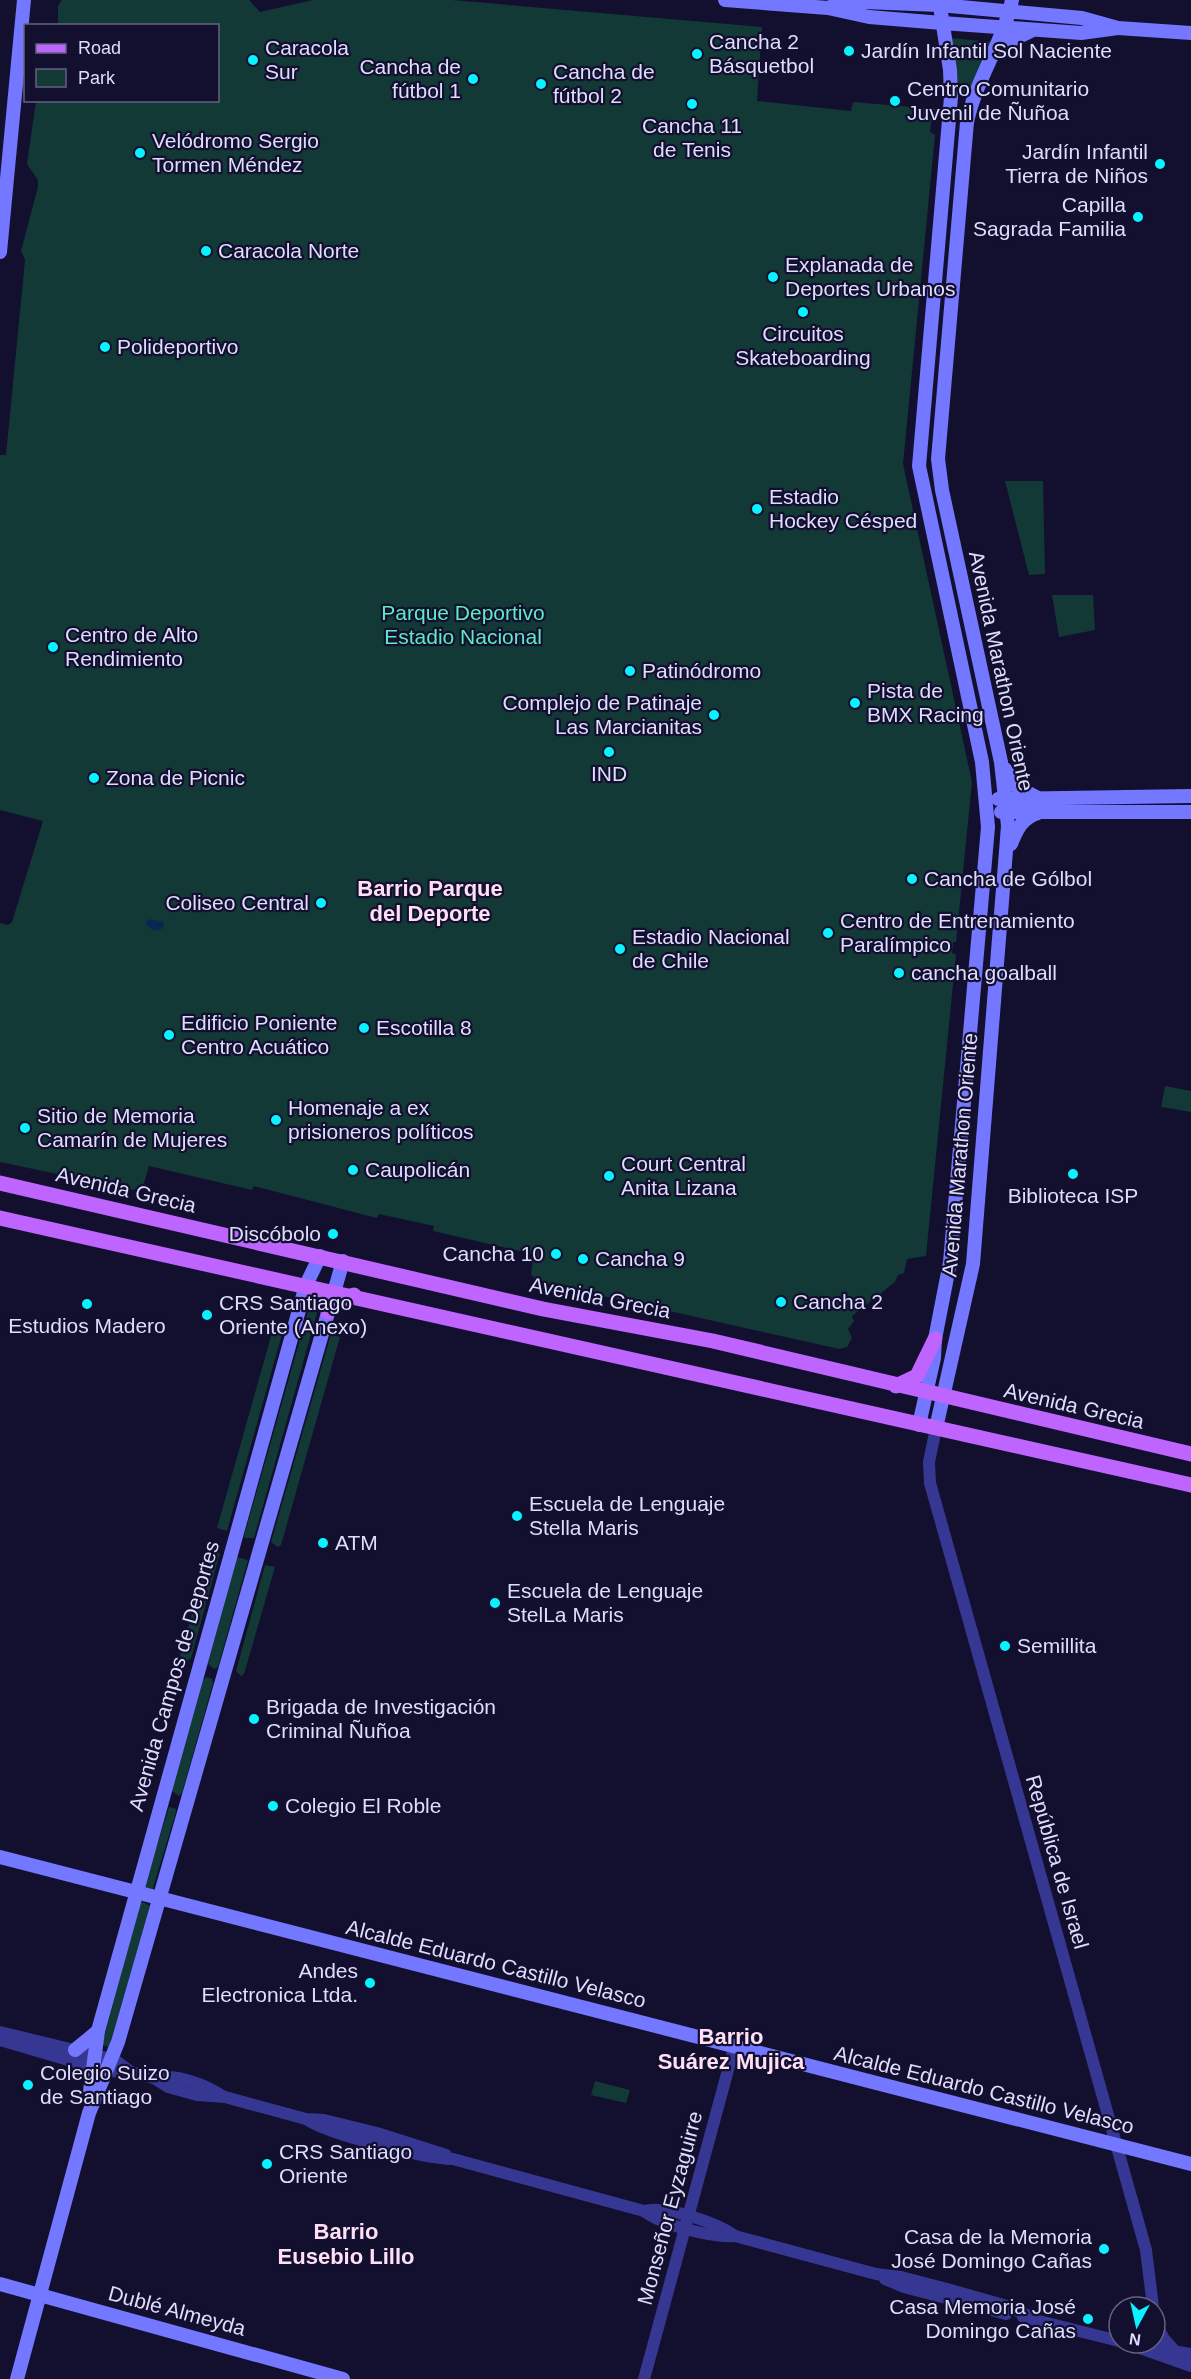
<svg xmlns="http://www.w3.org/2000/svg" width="1191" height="2379" font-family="Arial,sans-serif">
<rect width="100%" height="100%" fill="#130f2f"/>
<g fill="#123936">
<polygon points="62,0 249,0 260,12 313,0 452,0 762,27 757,101 851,111 853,102 937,109 932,114 930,132 935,135 903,464 972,782 956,942 953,942 952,953 956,954 926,1256 907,1259 904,1273 898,1275 895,1282 852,1316 854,1321 848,1329 852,1338 847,1347 839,1349 540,1282 531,1275 533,1254 433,1231 434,1226 379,1214 377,1218 369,1216 254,1186 252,1190 149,1166 144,1183 134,1190 0,1162 0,923 8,925 12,922 43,821 0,810 0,455 6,455 25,260 21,251 38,187 38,180 27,164 36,101 218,100 218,26 58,25 58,6"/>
<polygon points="951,38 991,42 967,96 957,96"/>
<polygon points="1005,481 1043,481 1045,574 1029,575"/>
<polygon points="1052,595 1093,595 1095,630 1059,637"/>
<polygon points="1165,1086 1191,1091 1191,1112 1161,1107"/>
<polygon points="311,1301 320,1302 254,1538 245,1538 244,1536"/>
<polygon points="275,1322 285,1324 277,1352 227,1531 217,1528"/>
<polygon points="331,1334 340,1337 281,1545 278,1547 271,1542"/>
<polygon points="210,1551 220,1553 191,1658 187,1661 180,1656"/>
<polygon points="237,1557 248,1560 218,1667 214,1669 208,1664"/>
<polygon points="265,1565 275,1567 244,1674 241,1676 236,1671"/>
<polygon points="207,1677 212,1679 213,1683 182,1793 179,1796 172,1791 203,1680"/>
<polygon points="169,1807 176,1809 176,1812 152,1891 145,1888 145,1885"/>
<polygon points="143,1902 150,1906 109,2047 102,2045 140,1903"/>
<polygon points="595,2081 630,2090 626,2103 591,2095"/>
</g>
<polygon fill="#082854" points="150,919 163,922 164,927 158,931 151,929 145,922"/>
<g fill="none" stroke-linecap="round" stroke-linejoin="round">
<g stroke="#363792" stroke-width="12">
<polyline points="936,1428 929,1462 930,1483 1146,2250 1153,2307"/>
<polyline points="0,2032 115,2060 131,2072"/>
<polyline points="0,2040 106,2071 131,2072 154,2078 168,2087 197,2095 225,2097 306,2119 324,2120 377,2133 446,2155"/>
<path d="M154,2078C178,2074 205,2084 224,2097"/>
<path d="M306,2119C330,2135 423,2158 453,2159L644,2211C662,2225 712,2238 735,2236L876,2274L901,2277L947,2289L1007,2306L1031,2317"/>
<path d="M644,2211C665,2205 718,2223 735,2236"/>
<polyline points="885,2279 904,2287 1006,2314"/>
<polyline points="1023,2317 1119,2341"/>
<polyline points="1155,2322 1164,2339 1173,2349"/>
<polyline points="1128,2343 1191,2354"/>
<polyline points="1140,2348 1191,2366"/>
<polyline points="644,2379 734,2048"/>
</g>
<g stroke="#7477ff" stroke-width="14">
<polyline points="725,0 828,8 869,17 942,23 1081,33 1118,28"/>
<polyline points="830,7 864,2 939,5 1082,18 1118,28 1191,33"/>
<polyline points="995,54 1010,41 1031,31"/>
<polyline points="0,252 24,0"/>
<polyline points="1005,769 1017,787 1036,797"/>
<polyline points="998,799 1191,796"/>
<polyline points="1001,812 1191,812"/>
<path d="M1011,844C1017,829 1022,818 1038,813"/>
<polyline points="919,1425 934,1358 935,1339 950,1262 988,827 982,762 919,466 951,97 950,70 939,0"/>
<path d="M936,1428L973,1264L1008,826L1001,762L942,490L938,459L967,122C976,79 1003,43 1012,0"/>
<polyline points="0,1857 1191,2164"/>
<polyline points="75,2050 98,2031"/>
<polyline points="89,2099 98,2031 306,1285 320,1256"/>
<polyline points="0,2284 343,2379"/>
<polyline points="17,2379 89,2113 118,2042 343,1261"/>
</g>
<g stroke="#be64ff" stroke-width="15">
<polyline points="0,1183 543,1309 713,1341 1191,1454"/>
<polyline points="0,1218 1191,1485"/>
<polyline points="328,1312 341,1300 354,1295"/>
<polyline points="896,1386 917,1376 935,1339"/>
</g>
</g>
<g fill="#09f2ff" stroke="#130f2f" stroke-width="2">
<circle cx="849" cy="51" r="6"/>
<circle cx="697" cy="54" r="6"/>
<circle cx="253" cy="60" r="6"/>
<circle cx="473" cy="79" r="6"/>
<circle cx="541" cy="84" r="6"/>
<circle cx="895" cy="101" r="6"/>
<circle cx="692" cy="104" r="6"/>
<circle cx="140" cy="153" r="6"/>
<circle cx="1160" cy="164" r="6"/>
<circle cx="1138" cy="217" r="6"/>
<circle cx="206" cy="251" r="6"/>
<circle cx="773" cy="277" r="6"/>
<circle cx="803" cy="312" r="6"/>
<circle cx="105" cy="347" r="6"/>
<circle cx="757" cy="509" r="6"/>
<circle cx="53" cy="647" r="6"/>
<circle cx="630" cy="671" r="6"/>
<circle cx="855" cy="703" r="6"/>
<circle cx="714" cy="715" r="6"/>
<circle cx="609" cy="752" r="6"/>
<circle cx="94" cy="778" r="6"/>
<circle cx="912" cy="879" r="6"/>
<circle cx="321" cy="903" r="6"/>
<circle cx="828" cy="933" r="6"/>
<circle cx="620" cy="949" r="6"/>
<circle cx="899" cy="973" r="6"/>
<circle cx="364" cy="1028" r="6"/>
<circle cx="169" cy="1035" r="6"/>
<circle cx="276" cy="1120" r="6"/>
<circle cx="25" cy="1128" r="6"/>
<circle cx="353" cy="1170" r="6"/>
<circle cx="1073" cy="1174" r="6"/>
<circle cx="609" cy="1176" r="6"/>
<circle cx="333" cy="1234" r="6"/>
<circle cx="556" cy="1254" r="6"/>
<circle cx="583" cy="1259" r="6"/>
<circle cx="781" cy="1302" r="6"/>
<circle cx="87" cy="1304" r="6"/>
<circle cx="207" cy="1315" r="6"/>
<circle cx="517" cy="1516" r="6"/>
<circle cx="323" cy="1543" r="6"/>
<circle cx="495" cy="1603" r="6"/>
<circle cx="1005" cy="1646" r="6"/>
<circle cx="254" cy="1719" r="6"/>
<circle cx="273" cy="1806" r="6"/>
<circle cx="370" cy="1983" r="6"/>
<circle cx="28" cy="2085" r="6"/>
<circle cx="267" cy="2164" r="6"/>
<circle cx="1104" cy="2249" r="6"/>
<circle cx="1088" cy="2319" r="6"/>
</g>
<g text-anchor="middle" stroke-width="4.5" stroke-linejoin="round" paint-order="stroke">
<g font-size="21" fill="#dfddff" stroke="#130f2f" text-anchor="start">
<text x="709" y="49">Cancha 2<tspan x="709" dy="24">Básquetbol</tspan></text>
<text x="265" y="55">Caracola<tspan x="265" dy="24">Sur</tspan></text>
<text x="861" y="58">Jardín Infantil Sol Naciente</text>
<text x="461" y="74" text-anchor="end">Cancha de<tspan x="461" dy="24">fútbol 1</tspan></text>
<text x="553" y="79">Cancha de<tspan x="553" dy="24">fútbol 2</tspan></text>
<text x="907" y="96">Centro Comunitario<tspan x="907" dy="24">Juvenil de Ñuñoa</tspan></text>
<text x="692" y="133" text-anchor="middle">Cancha 11<tspan x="692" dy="24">de Tenis</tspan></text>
<text x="152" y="148">Velódromo Sergio<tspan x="152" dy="24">Tormen Méndez</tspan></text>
<text x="1148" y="159" text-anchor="end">Jardín Infantil<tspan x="1148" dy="24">Tierra de Niños</tspan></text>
<text x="1126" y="212" text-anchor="end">Capilla<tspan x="1126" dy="24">Sagrada Familia</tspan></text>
<text x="218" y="258">Caracola Norte</text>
<text x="785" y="272">Explanada de<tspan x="785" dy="24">Deportes Urbanos</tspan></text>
<text x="803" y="341" text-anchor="middle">Circuitos<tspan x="803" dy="24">Skateboarding</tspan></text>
<text x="117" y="354">Polideportivo</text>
<text x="769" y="504">Estadio<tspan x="769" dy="24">Hockey Césped</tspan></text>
<text x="65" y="642">Centro de Alto<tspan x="65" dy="24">Rendimiento</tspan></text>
<text x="642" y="678">Patinódromo</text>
<text x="867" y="698">Pista de<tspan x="867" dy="24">BMX Racing</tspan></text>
<text x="702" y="710" text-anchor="end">Complejo de Patinaje<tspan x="702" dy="24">Las Marcianitas</tspan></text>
<text x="609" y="781" text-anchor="middle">IND</text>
<text x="106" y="785">Zona de Picnic</text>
<text x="924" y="886">Cancha de Gólbol</text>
<text x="309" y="910" text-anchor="end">Coliseo Central</text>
<text x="840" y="928">Centro de Entrenamiento<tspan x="840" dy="24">Paralímpico</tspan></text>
<text x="632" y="944">Estadio Nacional<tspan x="632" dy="24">de Chile</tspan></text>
<text x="911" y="980">cancha goalball</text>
<text x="181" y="1030">Edificio Poniente<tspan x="181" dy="24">Centro Acuático</tspan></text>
<text x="376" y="1035">Escotilla 8</text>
<text x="288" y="1115">Homenaje a ex<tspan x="288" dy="24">prisioneros políticos</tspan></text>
<text x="37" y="1123">Sitio de Memoria<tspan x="37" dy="24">Camarín de Mujeres</tspan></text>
<text x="621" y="1171">Court Central<tspan x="621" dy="24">Anita Lizana</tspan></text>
<text x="365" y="1177">Caupolicán</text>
<text x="1073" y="1203" text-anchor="middle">Biblioteca ISP</text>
<text x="321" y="1241" text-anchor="end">Discóbolo</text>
<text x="544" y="1261" text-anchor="end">Cancha 10</text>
<text x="595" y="1266">Cancha 9</text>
<text x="793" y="1309">Cancha 2</text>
<text x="219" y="1310">CRS Santiago<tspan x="219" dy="24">Oriente (Anexo)</tspan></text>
<text x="87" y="1333" text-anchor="middle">Estudios Madero</text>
<text x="529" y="1511">Escuela de Lenguaje<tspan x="529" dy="24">Stella Maris</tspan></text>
<text x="335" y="1550">ATM</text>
<text x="507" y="1598">Escuela de Lenguaje<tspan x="507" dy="24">StelLa Maris</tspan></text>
<text x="1017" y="1653">Semillita</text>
<text x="266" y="1714">Brigada de Investigación<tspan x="266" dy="24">Criminal Ñuñoa</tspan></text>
<text x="285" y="1813">Colegio El Roble</text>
<text x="358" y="1978" text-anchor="end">Andes<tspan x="358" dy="24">Electronica Ltda.</tspan></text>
<text x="40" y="2080">Colegio Suizo<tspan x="40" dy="24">de Santiago</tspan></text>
<text x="279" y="2159">CRS Santiago<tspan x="279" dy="24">Oriente</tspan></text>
<text x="1092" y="2244" text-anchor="end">Casa de la Memoria<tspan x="1092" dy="24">José Domingo Cañas</tspan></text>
<text x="1076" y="2314" text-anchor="end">Casa Memoria José<tspan x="1076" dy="24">Domingo Cañas</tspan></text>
</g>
<g font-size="21" fill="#5cecc1" stroke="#130f2f">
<text x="463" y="620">Parque Deportivo<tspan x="463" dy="24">Estadio Nacional</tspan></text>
</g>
<g font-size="21" fill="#dfddff" stroke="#130f2f">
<text transform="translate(1001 671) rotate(78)" y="7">Avenida Marathon Oriente</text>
<text transform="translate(960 1155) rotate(-85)" y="7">Avenida Marathon Oriente</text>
<text transform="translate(126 1190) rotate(13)" y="7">Avenida Grecia</text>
<text transform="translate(600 1298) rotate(11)" y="7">Avenida Grecia</text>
<text transform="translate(1074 1406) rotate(13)" y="7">Avenida Grecia</text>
<text transform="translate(174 1676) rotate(-74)" y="7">Avenida Campos de Deportes</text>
<text transform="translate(1057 1862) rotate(74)" y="7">República de Israel</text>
<text transform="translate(496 1964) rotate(14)" y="7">Alcalde Eduardo Castillo Velasco</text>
<text transform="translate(984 2090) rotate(14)" y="7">Alcalde Eduardo Castillo Velasco</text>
<text transform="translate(670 2208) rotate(-75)" y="7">Monseñor Eyzaguirre</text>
<text transform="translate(177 2311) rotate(15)" y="7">Dublé Almeyda</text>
</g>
<g font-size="22" font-weight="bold" fill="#ffdff5" stroke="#130f2f">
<text x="430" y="896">Barrio Parque<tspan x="430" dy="25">del Deporte</tspan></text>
<text x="731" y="2044">Barrio<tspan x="731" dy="25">Suárez Mujica</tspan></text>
<text x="346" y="2239">Barrio<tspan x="346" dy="25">Eusebio Lillo</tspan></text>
</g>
</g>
<rect x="24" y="24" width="195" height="78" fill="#130f2f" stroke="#656182" stroke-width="1.5"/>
<rect x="36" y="44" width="30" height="9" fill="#be64ff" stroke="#656182" stroke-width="1.5"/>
<text x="78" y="54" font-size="18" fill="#dfddff">Road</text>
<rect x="36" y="69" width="30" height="18" fill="#123936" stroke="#656182" stroke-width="1.5"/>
<text x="78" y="84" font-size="18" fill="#dfddff">Park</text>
<g transform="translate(1137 2325) rotate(188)"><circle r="28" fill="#130f2f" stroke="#656182" stroke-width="1.5"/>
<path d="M0-4.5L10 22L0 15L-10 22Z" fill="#09f2ff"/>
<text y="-9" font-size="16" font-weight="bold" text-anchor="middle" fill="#dfddff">N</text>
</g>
</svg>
